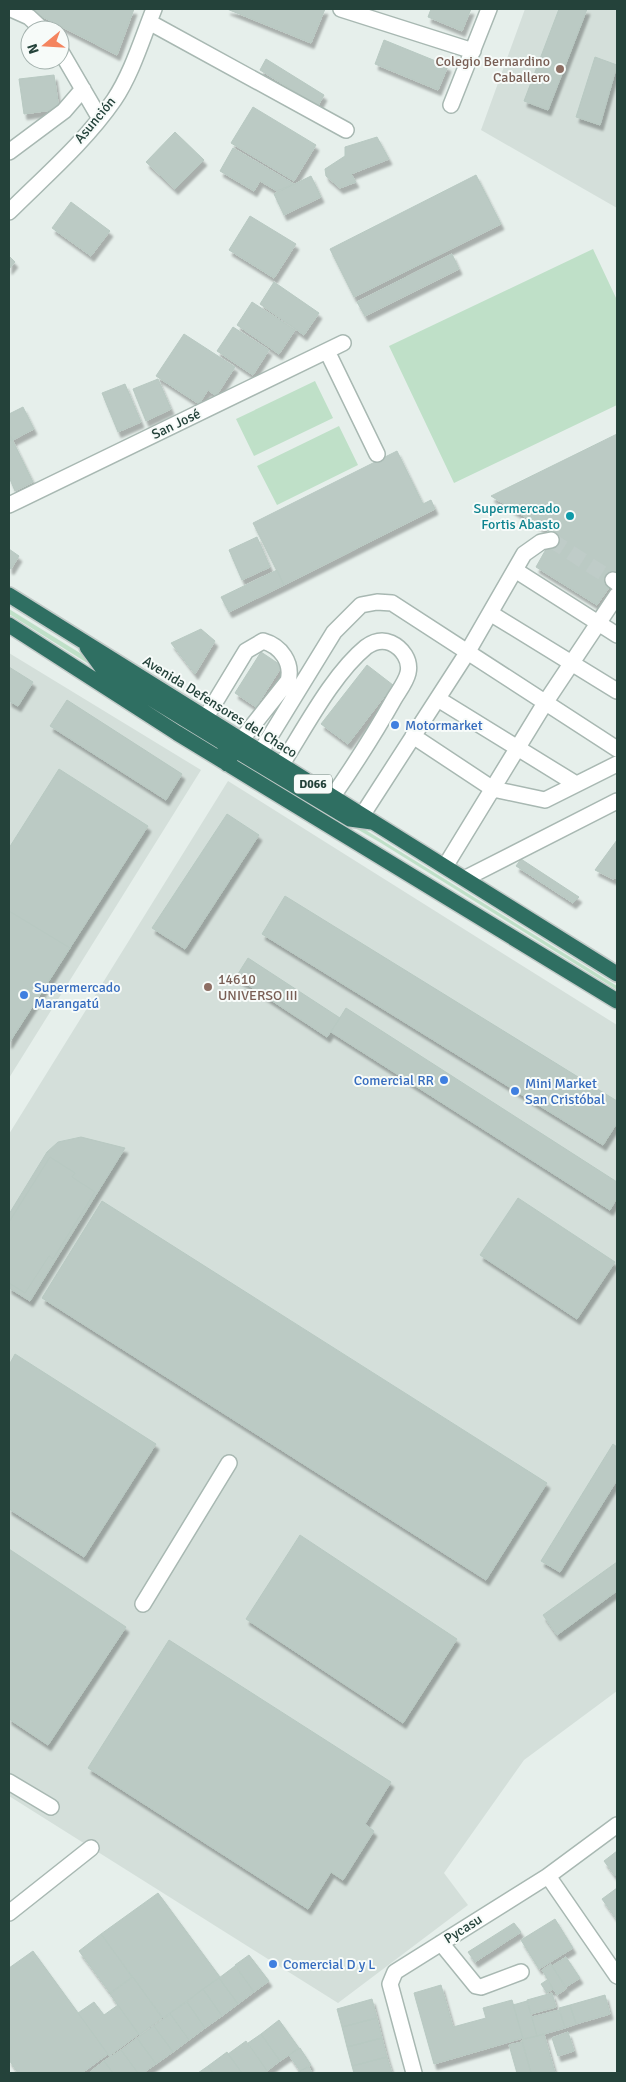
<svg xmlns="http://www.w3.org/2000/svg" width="626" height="2082" font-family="Signika,sans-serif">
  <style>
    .built { fill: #d4dfda }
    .green { fill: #bfe0c8 }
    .building { fill: #bbcac4; stroke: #b8c9c2; filter: url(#shadow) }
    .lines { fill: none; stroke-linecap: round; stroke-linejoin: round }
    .minor-tunnel { stroke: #bfccc8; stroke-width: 15; stroke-dasharray: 15 8; stroke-linecap: butt }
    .minor-casing { stroke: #a8b8b2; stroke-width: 18 }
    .highway-casing { stroke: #c2cac8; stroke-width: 18 }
    .minor { stroke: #fff; stroke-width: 15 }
    .highway { stroke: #2f6f62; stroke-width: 15 }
    .education-dot { fill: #8d6e63; stroke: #f7fbf9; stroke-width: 2 }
    .culture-dot { fill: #0f9aa8; stroke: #f7fbf9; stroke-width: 2 }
    .shop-dot { fill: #3f7fe0; stroke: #f7fbf9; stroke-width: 2 }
    .labels { text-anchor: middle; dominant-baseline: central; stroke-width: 4; stroke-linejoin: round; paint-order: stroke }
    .shield { fill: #f7fbf9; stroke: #637a73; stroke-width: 1 }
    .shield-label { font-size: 12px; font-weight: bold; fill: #24423a }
    .education-label { font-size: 14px; fill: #785e54; stroke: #f7fbf9; text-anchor: end }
    .street-label { font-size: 14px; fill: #24423a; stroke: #f7fbf9 }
    .culture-label { font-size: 14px; fill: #0d838f; stroke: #f7fbf9; text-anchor: end }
    .shop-label { font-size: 14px; fill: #366cbe; stroke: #f7fbf9; text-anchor: start }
  </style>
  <defs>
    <filter id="shadow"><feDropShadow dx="3" dy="5.5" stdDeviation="1" flood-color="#0004"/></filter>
  </defs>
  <rect width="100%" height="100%" fill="#e6efeb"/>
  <path class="built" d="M525,9H617V208L481,130Z
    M9,653L201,770L9,1078Z
    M228,781L617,1025V1691L524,1760L444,1873L468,1905L338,2003L9,1796V1134Z"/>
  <path class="green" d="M593,249L617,300V405L454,483L389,346Z
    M315,381L333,418L254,456L236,419Z
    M339,426L358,465L277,505L257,466Z
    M9,609L191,722L188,726L9,614Z
    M322,803L617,986V990L381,843L319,807Z"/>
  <path class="building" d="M27,9H134L117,55Z
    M227,9H325L311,43Z
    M431,9H471L462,31L428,17Z
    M559,9H587L548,110L524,101Z
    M384,40L448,66L438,90L375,64Z
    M595,57L617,65L600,125L576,117Z
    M266,59L324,95L318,106L260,70Z
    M54,75L59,109L24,114L19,79Z
    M253,107L316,145L294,181L231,143Z
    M175,132L204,160L175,189L146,162Z
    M377,137L389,159L351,174L356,182L340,188L326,176L325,169L345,156V147Z
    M233,148L294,184L277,191L260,181L254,191L220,171Z
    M476,175L501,224L354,297L330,249Z
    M311,176L321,197L284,215L274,194Z
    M71,202L110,231L91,256L52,228Z
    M250,216L296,244L274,278L229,250Z
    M452,254L459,269L365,316L357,302Z
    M9,256L15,262L9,269Z
    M274,282L319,313L304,335L260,304Z
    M252,302L295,330L279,354L237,325Z
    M233,327L269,350L253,375L217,351Z
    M184,334L235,367L216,396L208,390L199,404L156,376Z
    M158,379L171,409L146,421L133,389Z
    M125,384L141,422L118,432L102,393Z
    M23,407L34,429L11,441L9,436V414Z
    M9,433L33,482L15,491L9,477Z
    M617,434V576L597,605L536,567L554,535L491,496Z
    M397,451L423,504L431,500L435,509L284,585L253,523Z
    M257,537L270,567L242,580L229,550Z
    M9,549L19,556L11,569L9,568Z
    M277,570L284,585L229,612L221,597Z
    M201,629L215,641L195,674L171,643Z
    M261,652L282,666L256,707L235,693Z
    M367,665L393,685L348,744L321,724Z
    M9,667L33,682L18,706L9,701Z
    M67,700L182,774L166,800L50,726Z
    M59,769L148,826L9,1043V848Z
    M227,814L259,835L185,949L152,928Z
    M617,840V877L613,879L595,870Z
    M521,859L579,897L573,903L516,866Z
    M285,896L617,1101V1123L603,1145L262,934Z
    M9,911L70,948L9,1043Z
    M248,958L340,1018L327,1037L236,977Z
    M346,1008L617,1182V1198L610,1210L331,1032Z
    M81,1137L125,1148L30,1301L9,1288V1214L47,1152L58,1142Z
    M50,1157L75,1173L72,1177L95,1192L53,1259L49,1256L25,1293L9,1283V1222Z
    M518,1198L615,1262L577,1319L480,1255Z
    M102,1201L547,1483L486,1580L42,1298Z
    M15,1354L156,1444L84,1557L9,1509V1365Z
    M613,1444L617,1447V1480L560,1572L541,1561Z
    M300,1535L457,1639L403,1723L246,1619Z
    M9,1549L126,1627L48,1745L9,1719Z
    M617,1562V1591L557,1635L543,1615Z
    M169,1640L391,1782L365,1824L374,1831L343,1880L331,1872L308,1909L88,1768Z
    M617,1851V1874L615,1876L604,1861Z
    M617,1888V1920L602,1899Z
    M158,1893L220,1977L163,2018L101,1934Z
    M555,1919L573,1948L539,1969L521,1940Z
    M514,1923L521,1932L475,1962L468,1952Z
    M101,1934L132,1977L110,1993L79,1951Z
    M33,1951L108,2054L82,2073H18L9,2060V1968Z
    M249,1955L269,1981L254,1992L235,1965Z
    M566,1957L580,1978L566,1987L552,1966Z
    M551,1964L566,1989L557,1995L542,1970Z
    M235,1966L254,1992L238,2004L219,1978Z
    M133,1977L162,2018L139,2035L110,1994Z
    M219,1978L238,2004L222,2016L203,1989Z
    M547,1980L553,1989L547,1993L541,1984Z
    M441,1985L453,2027L486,2018L483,2008L512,2000L523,2038L434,2064L414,1993Z
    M203,1989L222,2016L205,2028L187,2002Z
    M552,1993L556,2007L531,2014L527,2000Z
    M605,1995L610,2014L576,2024L570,2005Z
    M372,1999L377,2018L342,2027L337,2009Z
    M527,2001L537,2036L523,2039L513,2005Z
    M94,2002L104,2015L118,2005L139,2034L109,2056L78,2013Z
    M187,2002L205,2028L189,2040L170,2013Z
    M570,2005L576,2024L565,2028L559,2008Z
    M559,2010L565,2028L537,2036L532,2017Z
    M170,2014L189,2040L173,2052L154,2026Z
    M377,2018L382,2038L347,2047L342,2027Z
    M279,2020L299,2048L280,2061L261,2034Z
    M154,2026L173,2052L156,2064L137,2038Z
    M568,2032L574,2051L558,2056L552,2038Z
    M261,2034L280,2061L267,2071L248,2043Z
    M544,2034L555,2073H531L522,2040Z
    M137,2038L156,2064L143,2073H138L121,2050Z
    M382,2038L387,2057L352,2066L347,2047Z
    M246,2041L267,2071L263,2073H242L228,2054Z
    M522,2042L531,2073H517L509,2045Z
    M300,2048L311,2065L300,2071L289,2055Z
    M121,2050L138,2073H113L104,2061Z
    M227,2052L242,2073H213L208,2066Z
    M387,2057L392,2073H354L352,2066Z
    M104,2061L113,2073H90V2072Z
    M208,2066L213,2073H198Z
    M309,2067L312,2073H296Z"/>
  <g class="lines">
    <path class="minor-tunnel" d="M551,540L613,580"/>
    <g class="minor-casing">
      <path id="minor" d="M11,9L29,17L43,30
        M341,9L473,51
        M149,22L346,130
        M60,50L99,117
        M451,105L489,9
        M9,152L64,111L83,89
        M9,212C44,177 85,142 114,100C132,73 142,39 154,9
        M327,351L377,454
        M9,505L343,343
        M515,570L617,635
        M613,580L617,583
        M490,613L617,691
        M438,699L576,784
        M206,717L246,651L263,641C281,646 293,663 288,681L242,739
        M413,736L493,789L545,800L617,764
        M261,751L334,632L361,605L377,602L392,603L617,749
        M282,764C305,728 333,674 366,647C373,642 382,639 391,643C402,648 411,660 408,673C406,682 398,692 394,699C375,733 355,764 333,796
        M363,814L467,653L524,554L541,542L551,540
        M446,865L545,703L617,595
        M466,878L617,801
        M143,1604L229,1463
        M9,1782L51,1807
        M548,1876L617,1976
        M9,1913L91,1848
        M441,1943L476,1986L481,1987L521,1972
        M414,2073L390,1984L395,1972L548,1876L617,1825"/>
    </g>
    <g class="highway-casing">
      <path id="highway" d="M9,595L617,974
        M9,625L177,733L617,1001
        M87,647L103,669L227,745L232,754L227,764
        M225,748L237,751L350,819L372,822"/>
    </g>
    <use href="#minor" class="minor"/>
    <use href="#highway" class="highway"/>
  </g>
  <g class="education-dot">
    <circle cx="560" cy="69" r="5"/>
    <circle cx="208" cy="987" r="5"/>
  </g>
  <circle class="culture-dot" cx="570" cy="516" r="5"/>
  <g class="shop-dot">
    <circle cx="395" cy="725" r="5"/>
    <circle cx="24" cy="995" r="5"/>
    <circle cx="444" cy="1080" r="5"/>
    <circle cx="515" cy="1091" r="5"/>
    <circle cx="273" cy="1964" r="5"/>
  </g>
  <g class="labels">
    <rect class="shield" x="294" y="774.5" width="38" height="19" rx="4"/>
    <g class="shield-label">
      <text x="313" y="784">D066</text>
    </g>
    <g class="education-label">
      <text x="550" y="61">Colegio Bernardino<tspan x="550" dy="16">Caballero</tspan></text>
      <text x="218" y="979" text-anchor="start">14610<tspan x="218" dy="16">UNIVERSO III</tspan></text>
    </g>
    <g class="street-label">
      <text transform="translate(95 120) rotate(-50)">Asunción</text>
      <text transform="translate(176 424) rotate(-26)">San José</text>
      <text transform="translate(220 707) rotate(32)">Avenida Defensores del Chaco</text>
      <text transform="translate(463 1929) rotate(-32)">Pycasu</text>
    </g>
    <g class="culture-label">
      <text x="560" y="508">Supermercado<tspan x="560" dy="16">Fortis Abasto</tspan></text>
    </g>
    <g class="shop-label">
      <text x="405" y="725">Motormarket</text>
      <text x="34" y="987">Supermercado<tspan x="34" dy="16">Marangatú</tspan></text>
      <text x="434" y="1080" text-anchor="end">Comercial RR</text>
      <text x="525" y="1083">Mini Market<tspan x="525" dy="16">San Cristóbal</tspan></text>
      <text x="283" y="1964">Comercial D y L</text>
    </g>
  </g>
  <rect width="626" height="2082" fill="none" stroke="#24423a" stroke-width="20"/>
  <g transform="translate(45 45) rotate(252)"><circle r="24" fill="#f7fbf9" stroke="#a3b1ad"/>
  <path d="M0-4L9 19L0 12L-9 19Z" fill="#f4845f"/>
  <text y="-8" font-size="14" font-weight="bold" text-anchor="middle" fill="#24423a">N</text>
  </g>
</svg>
